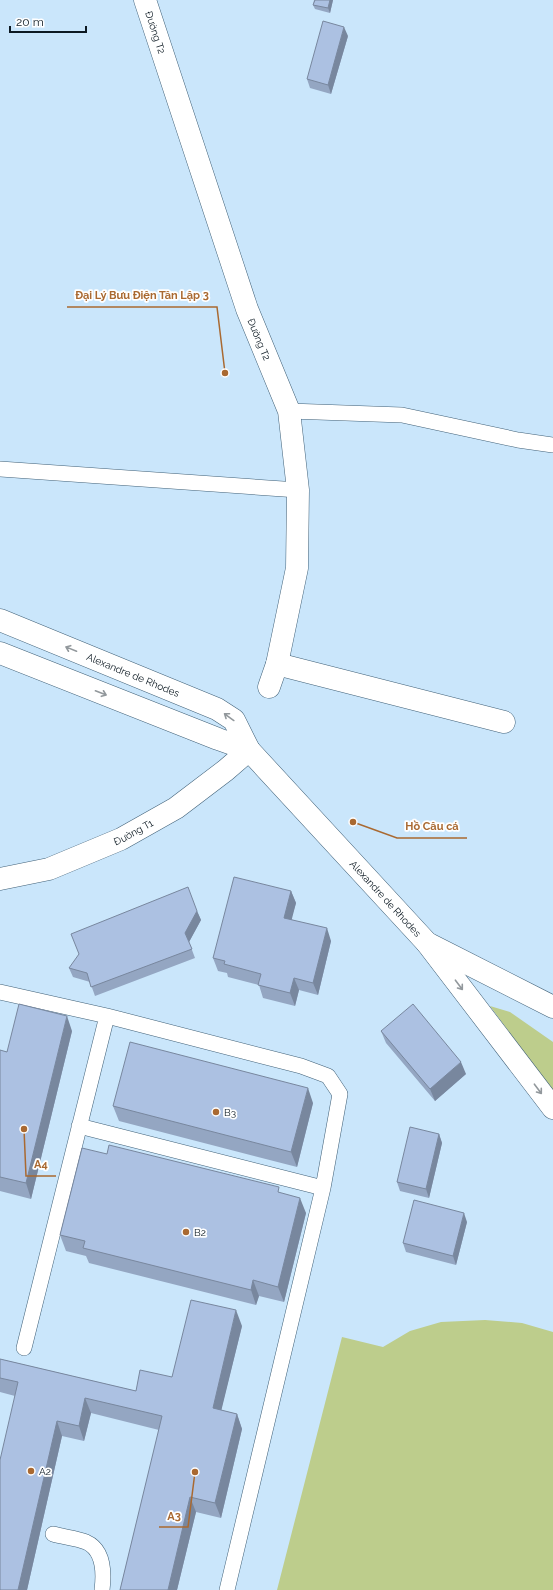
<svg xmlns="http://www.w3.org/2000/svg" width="553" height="1590" font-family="Raleway,sans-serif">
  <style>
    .green { fill: #bdcd8c }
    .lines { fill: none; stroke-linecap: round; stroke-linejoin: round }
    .service-casing { stroke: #416178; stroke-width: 16 }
    .minor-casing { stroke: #416178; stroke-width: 23 }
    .tertiary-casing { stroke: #416178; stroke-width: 23 }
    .service { stroke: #fff; stroke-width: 15 }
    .minor { stroke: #fff; stroke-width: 22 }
    .tertiary { stroke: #fff; stroke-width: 22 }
    .wall { fill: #94a6c2 }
    .shaded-wall { fill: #78879e }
    .building { fill: #acc1e2; stroke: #78879e }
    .oneway { stroke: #92989c }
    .poi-dot { fill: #a96931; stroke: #fff; stroke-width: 1.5 }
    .labels { text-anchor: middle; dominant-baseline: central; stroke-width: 3.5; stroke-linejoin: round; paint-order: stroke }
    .street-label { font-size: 10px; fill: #0c1922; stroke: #fff }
    .poi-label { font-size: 10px; fill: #0c1922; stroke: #fff; text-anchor: start }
    .leader { fill: none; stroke: #a96931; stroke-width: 1.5 }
    .callout-dot { fill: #a96931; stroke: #fff; stroke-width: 1.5 }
    .callout-label { font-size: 11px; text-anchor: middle; font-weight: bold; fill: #a96931; stroke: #fff; stroke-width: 3.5; stroke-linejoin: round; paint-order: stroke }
  </style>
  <rect width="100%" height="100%" fill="#cae6fb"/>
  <path class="green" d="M490,1006L510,1012L553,1042V1092Z
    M485,1320L522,1323L553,1332V1590H277L342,1337L383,1347L410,1331L441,1322Z"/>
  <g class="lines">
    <g class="service-casing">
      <path id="service" d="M289,411L402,415L518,440L553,445
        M0,469L298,490
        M0,992L107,1016L301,1066L328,1076L340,1094L323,1188L227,1590
        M79,1126L323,1188
        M24,1348L107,1016
        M53,1534C63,1537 76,1538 86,1542C104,1550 104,1574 102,1590"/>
    </g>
    <g class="minor-casing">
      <g id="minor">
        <path id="s1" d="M145,0L247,309L289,411L298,490L297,568L277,664L269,687"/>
        <path d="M277,664L504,722"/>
        <path id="s2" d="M0,879L49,869L121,839L176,808L226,770L249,750"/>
        <path d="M427,943L553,1108"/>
      </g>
    </g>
    <g class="tertiary-casing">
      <g id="tertiary">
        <path id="s3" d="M0,620L217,709L234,720L249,750L427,943L553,1007"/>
        <path d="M0,653L218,739L249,750"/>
      </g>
    </g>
    <use href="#service" class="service"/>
    <use href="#minor" class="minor"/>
    <use href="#tertiary" class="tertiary"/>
  </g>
  <path class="wall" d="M313,0H333L330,13L315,9L313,5L314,0Z
    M348,36L331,94L310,88L307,79Z
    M291,891L296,903L291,919L331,941L318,995L299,990L295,1006L263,998L259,985L228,977L227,973L218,971L213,958Z
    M197,911L201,920L189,942L195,958L95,996L90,982L73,977L69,968Z
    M72,1031L31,1199L0,1191V1050L7,1052Z
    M381,1031L466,1074L435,1101L386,1043Z
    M313,1103L297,1167L119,1121L113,1106Z
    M439,1134L442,1143L429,1198L400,1191L397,1182Z
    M107,1154L281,1193L306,1213L284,1302L259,1296L256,1305L89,1263L86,1256L66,1251L60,1235Z
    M467,1222L456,1265L406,1252L403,1243Z
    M242,1326L221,1410L237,1414L242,1429L221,1518L196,1512L177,1590H120L159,1430L91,1413L84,1441L62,1436L27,1590H0L15,1396L0,1392V1359L136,1391L172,1377Z"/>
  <path class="shaded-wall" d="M330,0H333L330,13L328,8Z
    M344,27L348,36L331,94L328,85Z
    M291,891L296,903L289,930L284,918Z
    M197,911L201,920L189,942L185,933Z
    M327,928L331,941L318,995L313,983Z
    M294,978L299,990L295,1006L290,993Z
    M67,1016L72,1031L31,1199L26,1183Z
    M461,1062L466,1074L435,1101L430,1089Z
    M308,1088L313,1103L297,1167L291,1152Z
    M439,1134L442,1143L429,1198L426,1189Z
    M300,1198L306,1213L284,1302L278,1287Z
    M464,1213L467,1222L456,1265L453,1256Z
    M253,1280L259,1296L256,1305L251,1290Z
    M236,1310L242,1326L218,1424L213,1408Z
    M85,1398L91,1413L84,1441L79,1426Z
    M237,1414L242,1429L221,1518L215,1503Z
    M57,1421L62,1436L27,1590H18Z
    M190,1497L196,1512L177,1590H168Z"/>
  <path class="building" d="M315,0H330L328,8L313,5Z
    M323,21L344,27L328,85L307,79Z
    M234,877L291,891L284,918L327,928L313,983L294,978L290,993L258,985L261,974L224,964L225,961L213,958Z
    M188,887L197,911L185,933L192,949L91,987L87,973L69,968L79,954L71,934Z
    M19,1004L67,1016L26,1183L0,1177V1050L7,1052Z
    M413,1004L461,1062L430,1089L381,1031Z
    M130,1042L308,1088L291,1152L113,1106Z
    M410,1127L439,1134L426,1189L397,1182Z
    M109,1145L279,1187L278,1192L300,1198L278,1287L253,1280L251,1290L83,1248L85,1241L60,1235L82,1148L107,1154Z
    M414,1200L464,1213L453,1256L403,1243Z
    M191,1300L236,1310L213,1408L237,1414L215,1503L190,1497L168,1590H120L162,1416L85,1398L79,1426L57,1421L18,1590H0V1460L18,1382L0,1378V1359L136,1391L140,1370L172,1377Z"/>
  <defs><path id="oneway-shaft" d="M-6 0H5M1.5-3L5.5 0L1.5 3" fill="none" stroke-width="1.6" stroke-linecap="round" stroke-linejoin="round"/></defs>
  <g class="oneway">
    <use href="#oneway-shaft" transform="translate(71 649) rotate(-158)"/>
    <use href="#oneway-shaft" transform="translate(101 693) rotate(21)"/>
    <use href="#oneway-shaft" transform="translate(229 717) rotate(-144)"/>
    <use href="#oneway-shaft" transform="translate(459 985) rotate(53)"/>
    <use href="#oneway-shaft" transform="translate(538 1089) rotate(53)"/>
  </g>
  <g class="poi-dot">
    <circle cx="216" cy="1112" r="4"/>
    <circle cx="186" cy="1232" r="4"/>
    <circle cx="31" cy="1471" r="4"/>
  </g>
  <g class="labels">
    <g class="street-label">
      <text stroke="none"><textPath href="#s1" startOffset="34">Đường T2</textPath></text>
      <text stroke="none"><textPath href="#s1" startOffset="358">Đường T2</textPath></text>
      <text stroke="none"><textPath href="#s3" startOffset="144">Alexandre de Rhodes</textPath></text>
      <text stroke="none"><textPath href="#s2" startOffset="142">Đường T1</textPath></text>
      <text stroke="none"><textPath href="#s3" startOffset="490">Alexandre de Rhodes</textPath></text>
    </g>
    <g class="poi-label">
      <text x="224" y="1112">B3</text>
      <text x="194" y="1232">B2</text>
      <text x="39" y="1471">A2</text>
    </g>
  </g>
  <path class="leader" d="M225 373L217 307H67M353 822L397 838H467M24 1129L26 1176H56M195 1472L188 1527H159"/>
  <g class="callout-dot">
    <circle cx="225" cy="373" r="4"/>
    <circle cx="353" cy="822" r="4"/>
    <circle cx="24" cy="1129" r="4"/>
    <circle cx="195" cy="1472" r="4"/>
  </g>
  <g class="callout-label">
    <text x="142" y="299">Đại Lý Bưu Điện Tân Lập 3</text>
    <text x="432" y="830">Hồ Câu cá</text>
    <text x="41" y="1168">A4</text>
    <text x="174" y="1520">A3</text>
  </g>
  <path d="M10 26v6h76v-6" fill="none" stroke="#0c1922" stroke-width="2"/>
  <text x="16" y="26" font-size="12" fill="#0c1922" stroke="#ffffff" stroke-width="3" paint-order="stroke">20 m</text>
</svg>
